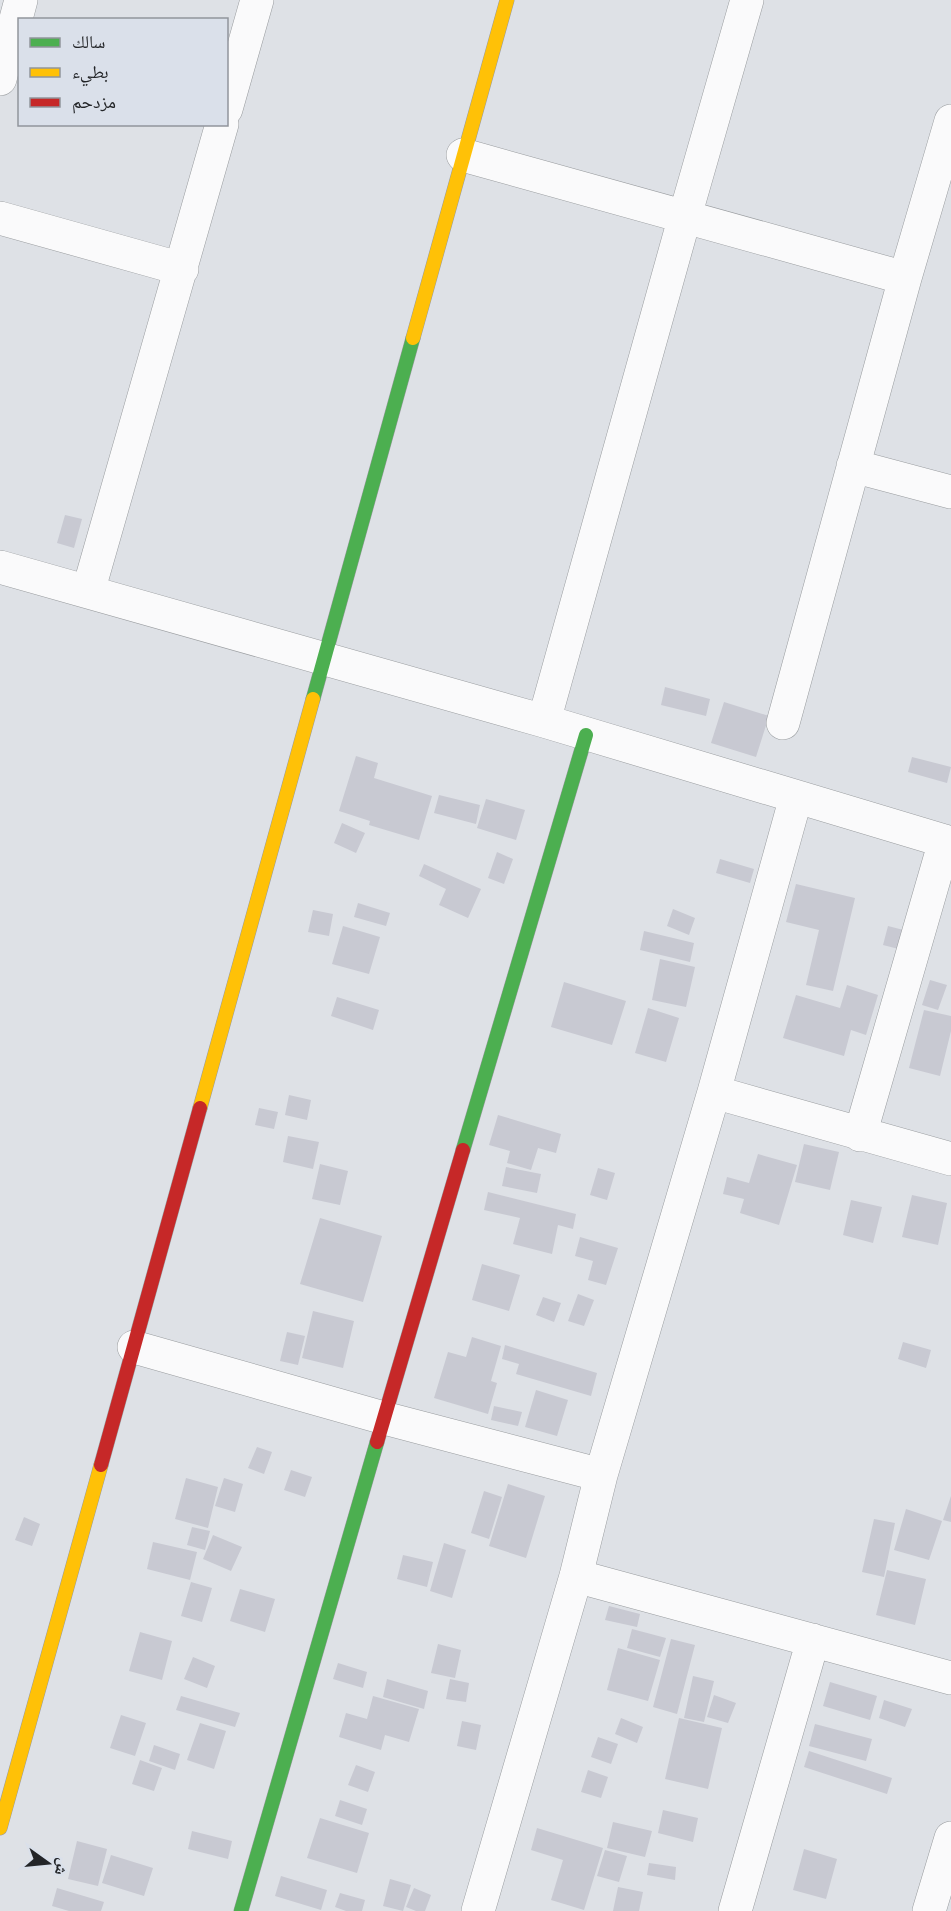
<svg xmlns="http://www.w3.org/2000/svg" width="951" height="1911" font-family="Karla,'Noto Naskh Arabic',sans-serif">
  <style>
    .building { fill: #c8c9d2 }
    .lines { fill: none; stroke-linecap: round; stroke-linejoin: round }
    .street-casing { stroke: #999c9f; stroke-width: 34 }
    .fast-casing { stroke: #999c9f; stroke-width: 15 }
    .slow-casing { stroke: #999c9f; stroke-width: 15 }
    .jam-casing { stroke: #999c9f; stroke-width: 15 }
    .street { stroke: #fafafb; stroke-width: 33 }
    .fast { stroke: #4caf50; stroke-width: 14 }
    .slow { stroke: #ffc107; stroke-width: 14 }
    .jam { stroke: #c62828; stroke-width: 14 }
  </style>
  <rect width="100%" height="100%" fill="#dee1e6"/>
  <path class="building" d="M65,515L82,519L74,548L57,543Z
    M665,687L710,699L706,716L661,705Z
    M724,702L769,716L756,757L711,743Z
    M356,756L378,763L374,778L432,796L419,840L369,825L370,821L339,811Z
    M912,757L951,767L947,783L908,772Z
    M439,795L480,805L476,824L434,813Z
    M486,799L525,810L516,840L477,828Z
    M342,823L365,833L356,853L334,843Z
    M497,852L513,859L504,884L488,878Z
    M720,859L754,869L750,883L716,873Z
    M424,864L481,889L468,918L439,905L446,889L419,876Z
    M796,884L855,898L833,991L806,985L819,930L786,922Z
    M358,903L390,913L386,926L354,917Z
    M673,909L695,918L689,935L667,926Z
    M313,910L333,914L329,936L308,932Z
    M343,926L380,937L369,974L332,964Z
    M888,926L923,935L918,954L883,945Z
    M644,931L694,943L690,962L640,950Z
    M660,959L695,967L686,1007L652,1000Z
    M930,980L947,985L938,1010L922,1005Z
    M564,982L626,1001L612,1045L551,1027Z
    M847,985L878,995L866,1035L851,1030L844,1056L783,1038L796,995L840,1008Z
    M337,997L379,1010L373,1030L331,1016Z
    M648,1008L679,1018L666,1062L635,1053Z
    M924,1010L951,1016V1031L940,1076L909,1068Z
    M289,1095L311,1100L307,1120L285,1115Z
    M259,1108L278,1112L274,1129L255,1125Z
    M498,1115L561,1134L556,1153L538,1148L531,1170L507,1163L510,1151L489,1145Z
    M288,1136L319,1142L313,1169L283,1162Z
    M804,1144L839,1152L830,1190L795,1182Z
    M758,1154L797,1165L779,1225L740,1213L744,1199L723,1194L727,1177L749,1183Z
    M320,1164L348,1171L340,1205L312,1199Z
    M506,1167L541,1174L537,1193L502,1186Z
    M598,1168L615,1173L607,1200L590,1195Z
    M488,1192L576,1214L573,1229L558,1225L552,1254L513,1244L520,1218L484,1210Z
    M912,1195L947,1203L938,1245L902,1237Z
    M851,1200L882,1207L873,1243L843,1235Z
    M320,1218L382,1236L363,1302L300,1284Z
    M580,1237L618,1248L606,1285L588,1280L593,1261L575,1256Z
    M482,1264L520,1275L509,1311L472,1300Z
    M578,1294L594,1300L584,1326L568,1321Z
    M543,1297L561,1303L554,1322L536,1315Z
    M313,1311L354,1321L343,1368L302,1358Z
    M287,1332L305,1336L298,1365L280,1361Z
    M472,1337L501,1346L491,1381L497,1383L488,1414L434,1398L448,1352L466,1357Z
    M903,1342L931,1350L926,1368L898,1359Z
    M505,1345L597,1373L591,1396L516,1374L519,1364L502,1359Z
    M536,1390L568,1400L557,1436L525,1427Z
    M494,1406L522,1412L518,1426L491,1420Z
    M257,1447L272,1452L264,1474L248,1468Z
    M291,1470L312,1477L305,1497L284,1490Z
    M186,1478L218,1487L208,1528L175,1519Z
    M224,1478L243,1484L235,1512L215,1506Z
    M508,1484L545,1496L526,1558L489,1546Z
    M484,1491L502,1497L489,1539L471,1533Z
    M951,1496V1522L943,1520Z
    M906,1509L942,1521L929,1560L894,1550Z
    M24,1517L40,1524L32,1546L15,1540Z
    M874,1519L895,1523L884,1577L862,1572Z
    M192,1527L210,1531L205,1550L187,1545Z
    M213,1535L242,1547L231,1571L203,1559Z
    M153,1542L197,1552L190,1580L147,1569Z
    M444,1543L466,1550L452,1598L430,1591Z
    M403,1555L433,1562L427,1587L397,1579Z
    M887,1570L926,1579L915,1625L876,1615Z
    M191,1582L212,1588L202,1622L181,1616Z
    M240,1589L275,1599L265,1632L230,1621Z
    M609,1606L640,1614L637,1627L605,1620Z
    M632,1629L666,1638L660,1657L627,1648Z
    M140,1632L172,1641L162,1680L129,1671Z
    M671,1639L695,1645L677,1714L653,1707Z
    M438,1644L461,1650L455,1678L431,1673Z
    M618,1648L660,1660L648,1701L607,1690Z
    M193,1657L215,1666L207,1688L184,1679Z
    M338,1663L367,1672L363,1688L333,1679Z
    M693,1676L714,1681L704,1722L684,1718Z
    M387,1679L428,1691L424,1709L383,1697Z
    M450,1679L469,1683L466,1702L446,1699Z
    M830,1682L877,1696L870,1720L823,1706Z
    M714,1695L736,1703L728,1723L707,1717Z
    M181,1696L240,1713L235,1727L176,1710Z
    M373,1696L419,1709L409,1742L385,1735L381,1750L339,1737L346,1713L367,1719Z
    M884,1700L912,1709L905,1727L879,1718Z
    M121,1715L146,1723L135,1756L110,1748Z
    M621,1718L643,1727L637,1743L615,1734Z
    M679,1718L722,1728L708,1789L665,1779Z
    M462,1721L481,1725L476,1750L457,1746Z
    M200,1723L226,1731L214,1769L187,1760Z
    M815,1724L872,1739L866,1761L809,1746Z
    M598,1737L618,1744L611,1764L591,1757Z
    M154,1745L180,1754L175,1770L149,1761Z
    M809,1751L892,1778L887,1794L804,1767Z
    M140,1760L162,1768L154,1791L132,1784Z
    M356,1765L375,1772L368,1792L348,1785Z
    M588,1770L608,1777L601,1798L581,1792Z
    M340,1800L367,1809L362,1825L335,1816Z
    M663,1810L698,1818L693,1842L658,1833Z
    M320,1818L369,1833L357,1873L307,1858Z
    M613,1822L652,1831L645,1857L607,1848Z
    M537,1828L603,1848L584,1910L551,1900L563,1860L531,1850Z
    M192,1831L232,1841L228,1859L188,1849Z
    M77,1841L107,1849L98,1886L68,1879Z
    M804,1849L837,1859L826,1899L793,1890Z
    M605,1850L627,1856L619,1882L597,1876Z
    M111,1855L153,1868L144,1896L102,1883Z
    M649,1863L676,1867L675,1880L647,1875Z
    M281,1876L327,1890L321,1910L275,1896Z
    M390,1879L411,1885L403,1911L383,1906Z
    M618,1887L643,1892L639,1911H613Z
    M57,1888L104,1902L101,1911H69L52,1906Z
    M414,1888L431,1895L425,1911H416L406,1907Z
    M340,1893L365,1900L362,1911H346L335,1907Z"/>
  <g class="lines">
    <g class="street-casing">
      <path id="street" d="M0,79L21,0
        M226,109L257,0
        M463,155L905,278
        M0,218L182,269
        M853,466L951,492
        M0,567L544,721L951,843
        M88,592L222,124
        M544,721L685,216L747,0
        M783,723L905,278L951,121
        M714,1092L951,1159
        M860,1135L945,841
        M134,1347L384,1418L601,1475
        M576,1576L951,1678
        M478,1911L576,1576L601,1475L714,1092L796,797
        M735,1911L813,1640
        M929,1911L951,1838"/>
    </g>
    <g class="fast-casing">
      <path id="fast" d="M313,699L413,338
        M463,1150L586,735
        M241,1911L377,1442"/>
    </g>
    <g class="slow-casing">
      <path id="slow" d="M413,338L507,0
        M200,1108L313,699
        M0,1828L101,1465"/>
    </g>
    <g class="jam-casing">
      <path id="jam" d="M377,1442L463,1150
        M101,1465L200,1108"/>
    </g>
    <use href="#street" class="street"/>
    <use href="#fast" class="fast"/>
    <use href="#slow" class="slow"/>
    <use href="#jam" class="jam"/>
  </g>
  <rect x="18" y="18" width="210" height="108" fill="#dae0ea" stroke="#91959c" stroke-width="1.5"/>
  <rect x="30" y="38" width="30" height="9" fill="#4caf50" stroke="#91959c" stroke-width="1.5"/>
  <text x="72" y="48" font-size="18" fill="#232528">سالك</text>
  <rect x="30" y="68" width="30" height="9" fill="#ffc107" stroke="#91959c" stroke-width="1.5"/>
  <text x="72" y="78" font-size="18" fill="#232528">بطيء</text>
  <rect x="30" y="98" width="30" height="9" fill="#c62828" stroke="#91959c" stroke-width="1.5"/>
  <text x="72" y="108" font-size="18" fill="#232528">مزدحم</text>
  <g transform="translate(48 1863) rotate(105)" stroke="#dae0ea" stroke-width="4.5" paint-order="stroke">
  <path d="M0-4.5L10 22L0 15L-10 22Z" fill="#232528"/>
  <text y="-9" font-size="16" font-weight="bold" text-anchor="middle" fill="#232528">ش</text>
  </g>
</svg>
